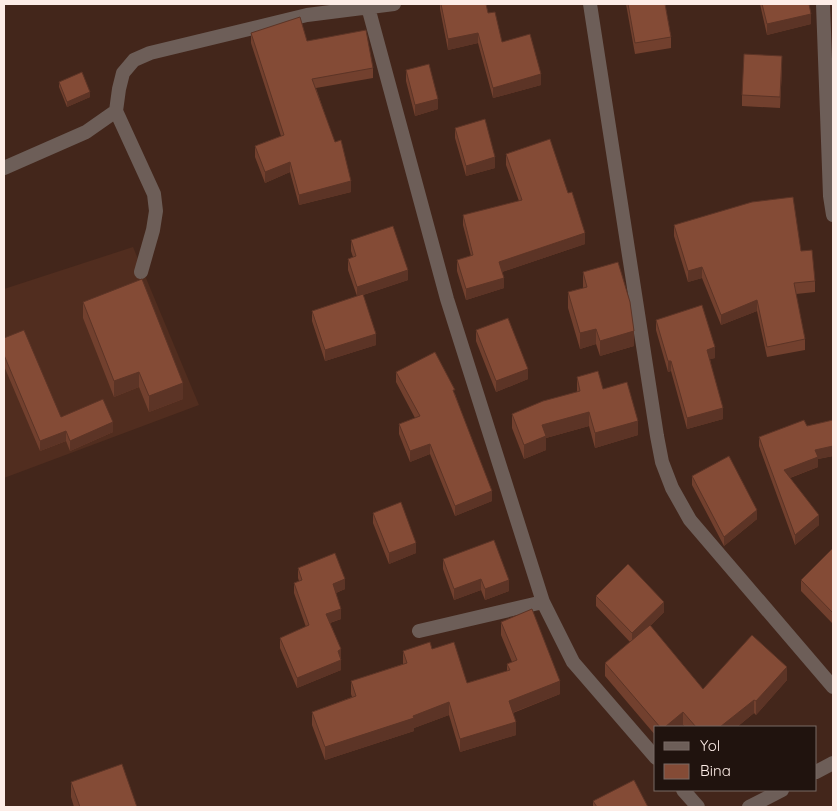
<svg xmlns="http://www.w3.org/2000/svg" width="837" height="811" font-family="Quicksand,sans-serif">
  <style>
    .built { fill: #512d1f }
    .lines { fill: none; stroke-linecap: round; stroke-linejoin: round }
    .minor { stroke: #6d5e58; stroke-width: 14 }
    .tertiary { stroke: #6d5e58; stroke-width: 14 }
    .wall { fill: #72402e }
    .shaded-wall { fill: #5c3426 }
    .building { fill: #844b36; stroke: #5c3426 }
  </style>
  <rect width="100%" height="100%" fill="#43261b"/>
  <path class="built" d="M133,247L199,405L4,478V289Z"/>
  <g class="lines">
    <path class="minor" d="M590,4L657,436L662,462L672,488L690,520L833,687
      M823,4L830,196L833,215
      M368,7L447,299L543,602L573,662L656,758
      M4,168L86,132L116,111
      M141,272L153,230L156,211L154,194L116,111L119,89L123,73L134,60L150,53L307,15L394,4
      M419,631L543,602
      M683,790L698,807"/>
    <path class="tertiary" d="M816,772L833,763
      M749,807L782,790"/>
  </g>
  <path class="wall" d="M440,4H486L488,13L502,42L541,85L493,98L478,43L448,50L440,9Z
    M626,4H665L671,37V48L635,54Z
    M760,4H809L811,24L767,35Z
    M251,33L307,41L373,68V78L316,88L351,192L299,205L290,172L265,183L255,157V146L281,136L251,43Z
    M782,67L780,108L742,106V95Z
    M406,70L438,109L415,116L406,81Z
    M59,82L90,97L67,107L59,87Z
    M455,128L495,168L466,176L455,138Z
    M506,154L585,244L502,272L504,288L466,300L457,271V260L471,256L463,225V215L519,201L506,165Z
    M674,225L801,251L815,281V292L796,294L805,339V350L767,357L757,311L721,325L702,278L688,282L674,236Z
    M351,240L408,280L363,295L376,345L325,361L312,321V311L357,296L348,270V259L353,257L351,251Z
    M583,272L634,346L600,356L596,344L580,349L568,308V292L583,288Z
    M83,302L183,399L149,412L139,387L114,397L83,318Z
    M656,320L715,358L710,359L723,419L687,429L671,371L668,372L656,330Z
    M476,330L528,379L496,392L476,341Z
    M4,338L61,417L113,432L70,451L66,441L40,451L4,366Z
    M396,372L455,394L492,501L455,516L430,454L410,462L399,434V424L415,418L396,382Z
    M577,377L603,389L638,435L595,448L589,426L546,438V450L524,459L512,428V414L577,392Z
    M833,420V456L818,459V467L790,478L819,525L795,545L759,446V437Z
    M692,476L757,519L724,546L692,485Z
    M373,513L416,553L389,564L373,523Z
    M833,548V624L801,591V580Z
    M443,559L509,591L485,600L481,590L454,600L443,569Z
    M298,568L345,589L336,593L341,619L330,623L341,649V670L297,688L280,648V638L306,627L294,593V583L299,581L298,578Z
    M596,596L664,612L650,626L703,689L787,680L756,715L754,713L737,727H685L683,725L681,727H656V736L605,676V663L630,642L596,606Z
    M501,622L560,694L513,713L516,735L460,752L449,715L414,728V731L325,760L312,725V712L352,697L351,694V681L403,664V651L432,649L467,683L507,671V664L512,662L501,635Z
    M71,782L137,807H74L71,797Z
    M593,801L648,807H593Z"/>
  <path class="shaded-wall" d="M811,14V24L767,35V24Z
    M478,33V43L448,50V39Z
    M782,56V67L780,108V97Z
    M541,74V85L493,98V88Z
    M90,92V97L67,107V102Z
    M438,99V109L415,116V105Z
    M495,157V168L466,176V166Z
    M290,162V172L265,183V172Z
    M351,181V192L299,205V195Z
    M585,233V244L499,273V262Z
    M702,267V278L688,282V271Z
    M408,270V280L357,297V287Z
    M504,278V288L466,300V289Z
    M757,300V311L721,325V315Z
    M596,329V344L580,349V333Z
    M634,331V346L600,356V341Z
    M376,334V345L325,361V350Z
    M715,347V358L707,360V350Z
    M668,361H671V371L668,372Z
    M528,369V379L496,392V381Z
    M139,372V387L114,397V381Z
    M183,383V399L149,412V396Z
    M723,408V419L687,429V418Z
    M589,412V426L546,438V450L524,459V445L542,425Z
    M638,421V435L595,448V433Z
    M113,422V432L70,451V441Z
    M66,431V441L40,451V441Z
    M430,444V454L410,462V451Z
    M833,446V456L818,459V467L784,480V470L815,450Z
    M492,491V501L455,516V506Z
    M757,510V519L724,546V537Z
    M819,515V525L795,545V535Z
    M416,543V553L389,564V553Z
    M345,579V589L333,594V584Z
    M481,579V590L454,600V589Z
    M509,580V591L485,600V589Z
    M664,602V612L632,644V633Z
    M341,609V619L326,624V614Z
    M341,649V659L338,651Z
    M341,660V670L297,688V678Z
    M787,667V680L756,715V701Z
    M560,681V694L509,714V701Z
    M754,700V713L737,727H720Z
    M449,702V715L414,728V731L325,760V747L413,716Z
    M683,712V725L681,727H665Z
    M516,722V735L460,752V739Z"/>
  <path class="building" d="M441,4H486L488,13L495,12L502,42L530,34L541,74L493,88L478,33L448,39Z
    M628,4H665L671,37L635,43Z
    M762,4H809L811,14L767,24Z
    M300,17L307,41L366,30L373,68L312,79L335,142L341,140L351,181L299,195L290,162L265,172L255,146L284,135L251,33Z
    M744,54L782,56L780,97L742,95Z
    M429,64L438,99L415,105L406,70Z
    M82,72L90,92L67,102L59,82Z
    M485,119L495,157L466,166L455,128Z
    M550,139L568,193L572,192L585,233L499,262L504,278L466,289L457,260L473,255L463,215L522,200L506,154Z
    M793,197L801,251L812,250L815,281L794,283L805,339L767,347L757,300L721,315L702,267L688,271L674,225L752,202Z
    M393,226L408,270L357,287L348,259L356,256L351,240Z
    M618,262L630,302L634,331L600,341L596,329L580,333L568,292L587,287L583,272Z
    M142,279L183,383L149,396L139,372L114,381L83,302Z
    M363,294L376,334L325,350L312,311Z
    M702,305L715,347L707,350L723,408L687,418L671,361H668L656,320Z
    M508,318L528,369L496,381L476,330Z
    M24,330L61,417L103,399L113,422L70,441L66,431L40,441L4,355V338Z
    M435,352L455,390H453L492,491L455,506L430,444L410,451L399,424L420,416L396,372Z
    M598,371L603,389L627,382L638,421L595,433L589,412L542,425L546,436L524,445L512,414L543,401L580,391L577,377Z
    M804,420L807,426L833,420V446L815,450L818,457L784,470L819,515L795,535L759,437Z
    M729,456L757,510L724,537L692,476Z
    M401,502L416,543L389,553L373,513Z
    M494,540L509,580L485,589L481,579L454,589L443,559Z
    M833,548V613L801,580Z
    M335,553L345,579L333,584L341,609L326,614L341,649L338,651L341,660L297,678L280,638L309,625L294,583L302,580L298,568Z
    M628,564L664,602L632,633L596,596Z
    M532,609L560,681L509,701L516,722L460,739L449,702L413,716L414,718L325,747L312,712L356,696L351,681L407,663L403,651L430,642L432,649L454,642L467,683L510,670L507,664L517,660L501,622Z
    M650,625L703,689L752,635L787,667L756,701L754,700L720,727H696L683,712L665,727H660L605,663Z
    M122,764L137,807H80L71,782Z
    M634,780L648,807H597L593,801Z"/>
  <rect width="837" height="811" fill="none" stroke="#fdede7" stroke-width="10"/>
  <rect x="654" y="726" width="162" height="65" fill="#20130e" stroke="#786a65"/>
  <rect x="664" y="742" width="25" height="8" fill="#6d5e58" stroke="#786a65"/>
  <text x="700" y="751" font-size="15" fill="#fdede7">Yol</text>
  <rect x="664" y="764" width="25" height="15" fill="#844b36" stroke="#786a65"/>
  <text x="700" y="776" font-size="15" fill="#fdede7">Bina</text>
</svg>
